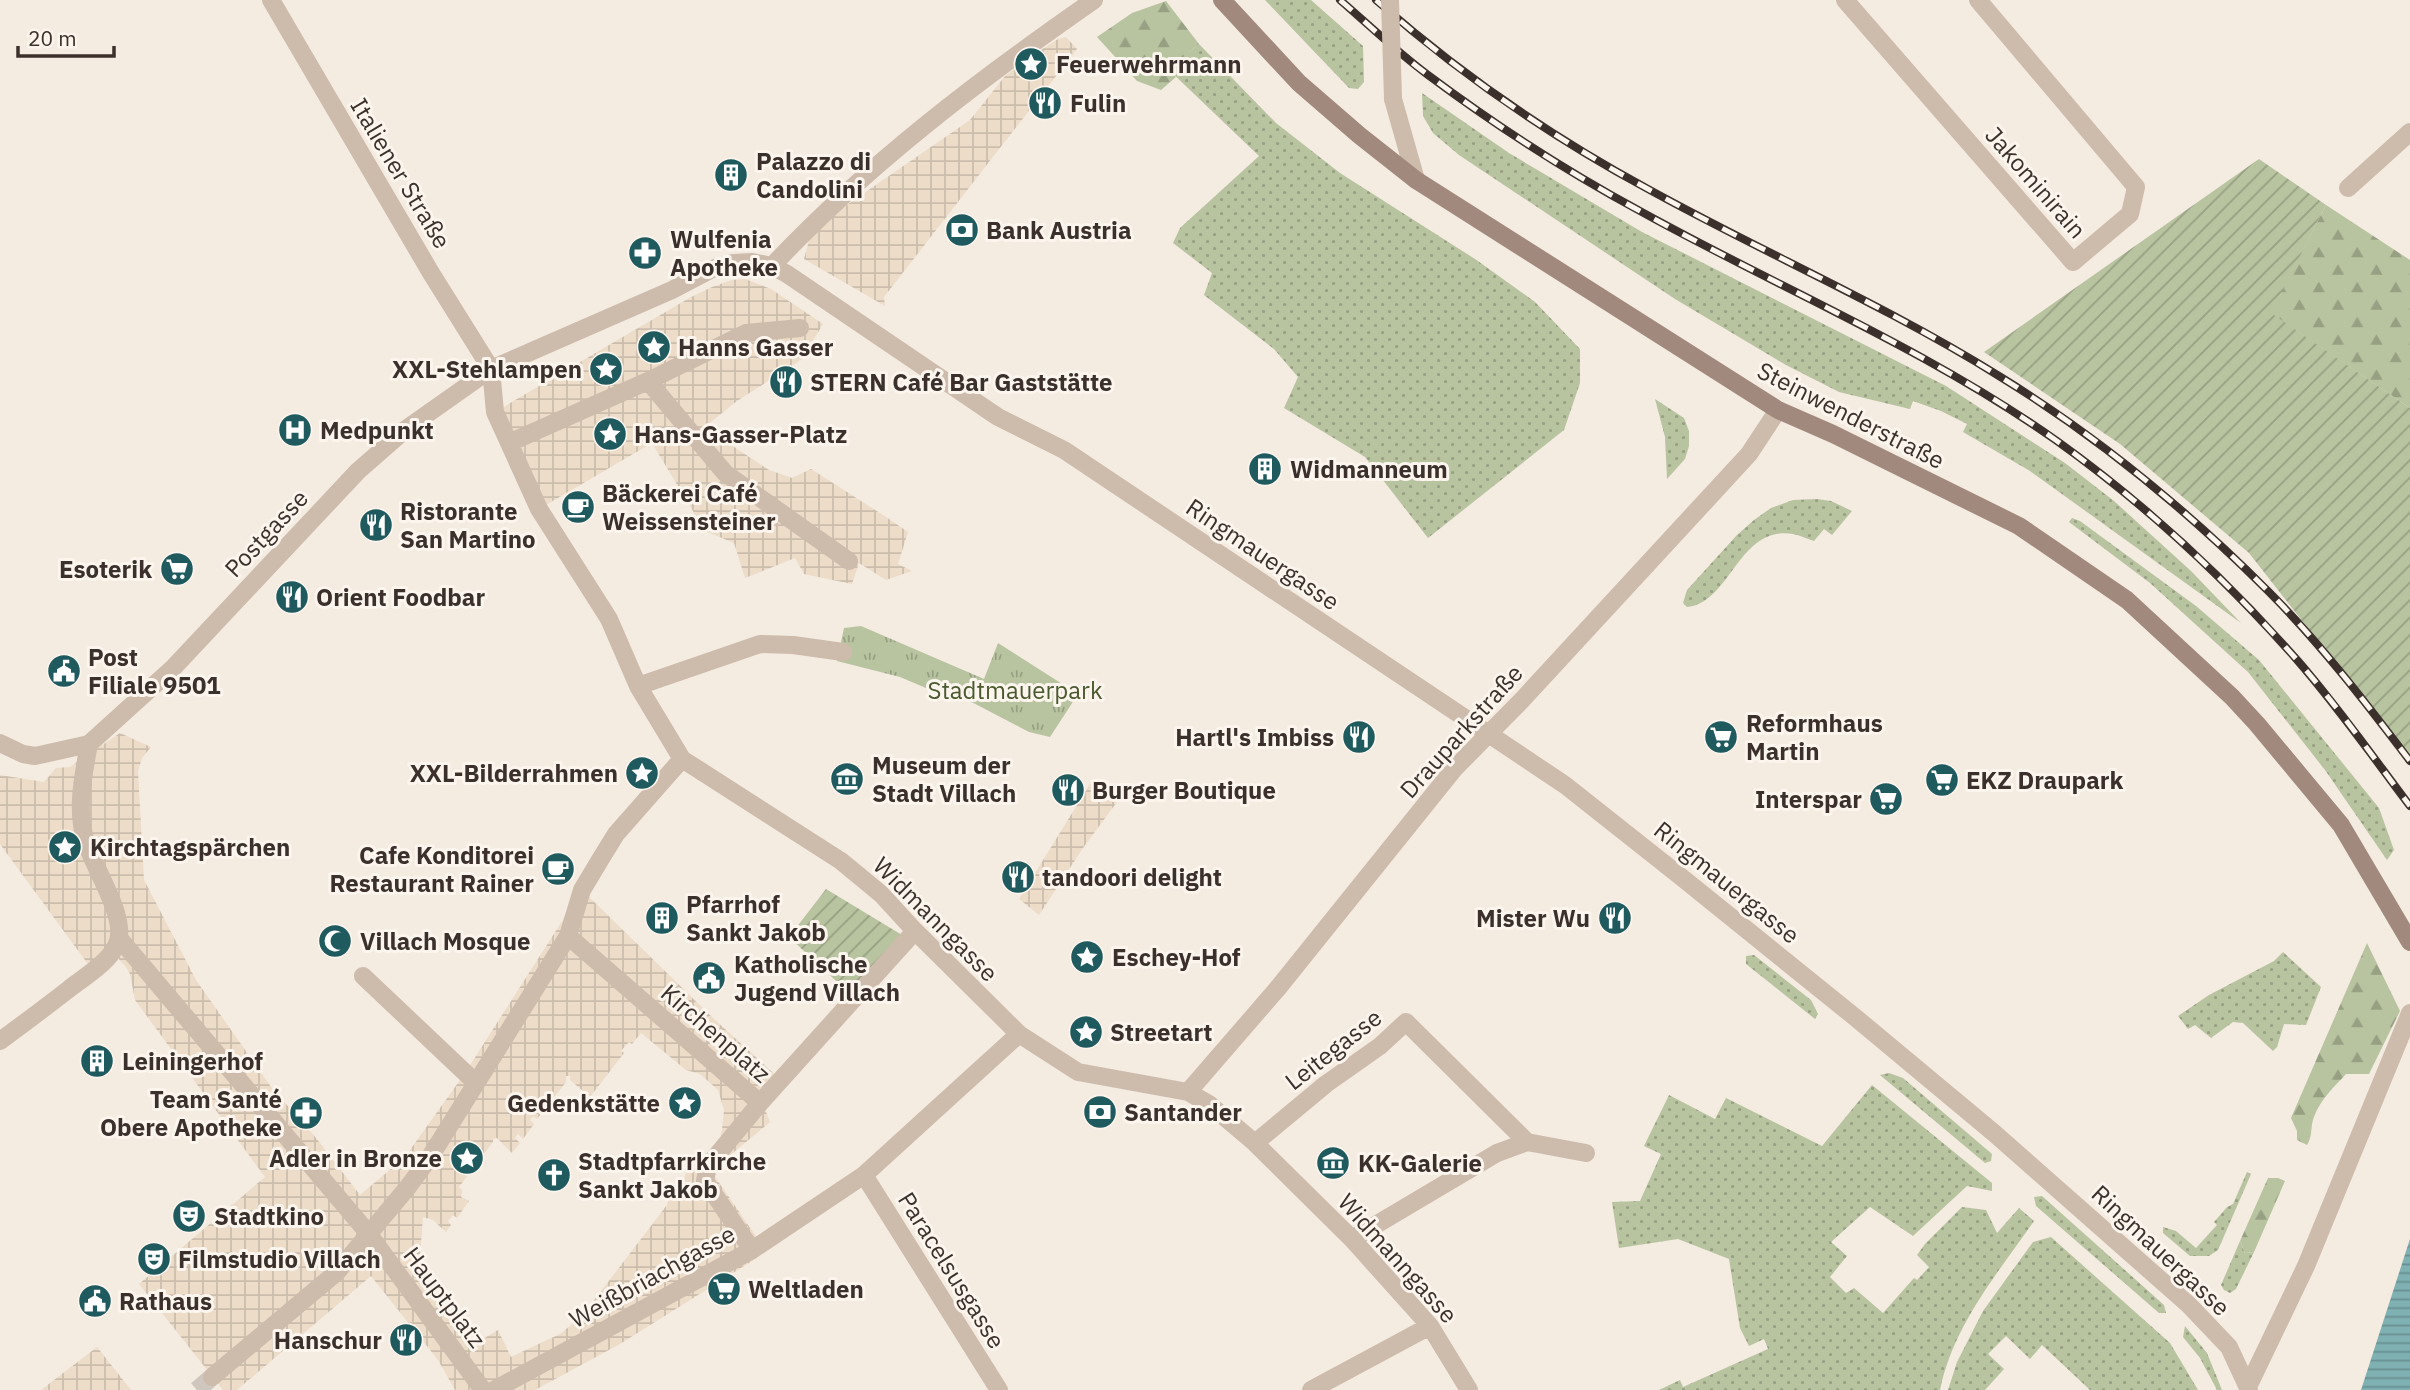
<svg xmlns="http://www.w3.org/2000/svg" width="2410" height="1390" font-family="'IBM Plex Sans',sans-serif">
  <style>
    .grass { fill: url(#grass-dots) }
    .forest { fill: url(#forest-firs) }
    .park { fill: url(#park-tufts) }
    .garden { fill: url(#garden-furrows) }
    .plaza { fill: url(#plaza-grid); fill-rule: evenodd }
    .water { fill: url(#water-rules) }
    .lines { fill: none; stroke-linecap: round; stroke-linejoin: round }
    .pedestrian-tunnel { stroke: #cfc6bd; stroke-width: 18; stroke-dasharray: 18 9; stroke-linecap: butt }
    .pedestrian { stroke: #cdbbac; stroke-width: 18 }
    .minor { stroke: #cdbbac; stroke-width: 18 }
    .secondary { stroke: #a18a7d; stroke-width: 18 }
    .rail-casing { stroke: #3b302b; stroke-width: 8 }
    .rail { stroke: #fbf5ee; stroke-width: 5; stroke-dasharray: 16; stroke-linecap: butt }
    .minor-bridge { stroke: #cdbbac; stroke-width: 18 }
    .labels { text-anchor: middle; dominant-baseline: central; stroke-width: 6; stroke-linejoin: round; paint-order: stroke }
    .poi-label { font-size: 24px; font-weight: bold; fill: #3b302b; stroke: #fbf5ee; text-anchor: start }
    .street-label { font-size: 24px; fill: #3b302b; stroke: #fbf5ee }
    .park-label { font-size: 24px; fill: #4a5a2e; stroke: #fbf5ee }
  </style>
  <defs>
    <pattern id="grass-dots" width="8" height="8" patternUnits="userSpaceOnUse" patternTransform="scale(1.75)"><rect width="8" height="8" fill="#b8c4a0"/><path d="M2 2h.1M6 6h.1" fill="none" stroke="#97a083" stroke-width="1.8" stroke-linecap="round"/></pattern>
    <pattern id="forest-firs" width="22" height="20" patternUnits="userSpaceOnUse" patternTransform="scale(1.75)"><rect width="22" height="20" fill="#b8c4a0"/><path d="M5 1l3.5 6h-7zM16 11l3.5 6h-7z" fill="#97a083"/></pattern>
    <pattern id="park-tufts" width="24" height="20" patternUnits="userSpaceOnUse" patternTransform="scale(1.75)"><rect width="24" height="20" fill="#b8c4a0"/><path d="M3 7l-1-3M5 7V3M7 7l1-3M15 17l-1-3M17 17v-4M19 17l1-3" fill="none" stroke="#97a083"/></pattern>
    <pattern id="garden-furrows" width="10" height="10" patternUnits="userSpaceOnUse" patternTransform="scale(1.75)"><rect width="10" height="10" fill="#b8c4a0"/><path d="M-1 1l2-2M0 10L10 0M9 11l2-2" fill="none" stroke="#97a083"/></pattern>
    <pattern id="plaza-grid" width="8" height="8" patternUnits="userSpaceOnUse" patternTransform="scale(1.75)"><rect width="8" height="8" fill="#ecdcc8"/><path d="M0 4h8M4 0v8" fill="none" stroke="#cbbdac"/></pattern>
    <pattern id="water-rules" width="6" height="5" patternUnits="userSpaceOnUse" patternTransform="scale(1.75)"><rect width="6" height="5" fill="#7fb0b2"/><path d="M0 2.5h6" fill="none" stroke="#699091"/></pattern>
  </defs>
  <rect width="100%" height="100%" fill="#f4ebe1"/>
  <path class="grass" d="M1265,0H1311L1363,46L1364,82L1358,89L1349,88Z
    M1199,44L1276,123L1340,173L1475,259L1535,302L1580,349V383L1564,430L1428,538L1365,457L1284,408L1298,377L1274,349L1204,295L1212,273L1173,243L1180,228L1259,156L1168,69Z
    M1422,93L1509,153L1642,232L1946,386L2065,463L2114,501L2191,571L2241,623L2030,471L1963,432L1967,424L1941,411L1913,401L1910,409L1839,392L1786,365L1675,299L1459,155L1433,133L1423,116Z
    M1655,399L1684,418L1689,431V446L1685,459L1667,479L1665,437Z
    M1817,499L1831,501L1852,511L1832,535L1824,529L1814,541C1807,539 1800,535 1793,534C1738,525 1731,603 1687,607L1683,603L1687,590L1737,535L1754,520L1771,508L1793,500Z
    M2072,518L2080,521L2196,606L2259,660L2379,808L2394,850L2387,860L2325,770L2248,672L2150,583L2069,522Z
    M2283,952L2321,987L2306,1025L2284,1024L2277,1047L2273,1051L2243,1023L2233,1022L2211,1038L2195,1025L2188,1029L2178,1016L2209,995L2274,961Z
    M1754,955L1811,1000L1818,1014L1815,1019L1746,964V956Z
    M1889,1073L1903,1078L1992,1154L1991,1161L1985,1163L1880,1075Z
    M1872,1085L1992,1183V1191L1967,1186L1913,1236L1870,1207L1831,1242L1847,1256L1830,1277L1846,1293L1854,1288L1883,1313L1914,1278L1917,1280L1929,1267L1917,1255L1925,1244L1962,1207L1986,1210L1997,1233L2019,1208L2034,1221C1997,1274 1953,1326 1940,1390H1659L1680,1380L1683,1387L1768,1349L1764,1339L1749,1346L1740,1328L1729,1259L1678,1239L1619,1248L1612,1202L1640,1201L1661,1154L1644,1146L1669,1095L1715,1119L1726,1098L1822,1146Z
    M2247,1172L2251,1174L2218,1250L2209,1256H2190L2163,1233V1227L2176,1231L2196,1248L2217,1225L2214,1222L2227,1207L2233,1204Z
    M2042,1196L2164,1305L2166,1313H2159L2036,1206L2034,1197Z
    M2051,1237L2170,1343L2198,1390H2090L2042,1345L2030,1359L2006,1336L1988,1354L2004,1369L1985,1390H1948L1957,1362L1983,1311L2033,1242Z
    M2240,1241L2245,1253L2254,1252L2236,1289L2230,1293L2224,1290L2221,1285Z
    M2185,1326L2207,1353L2222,1390H2217L2200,1358L2183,1337Z"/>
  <path class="forest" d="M1166,1L1199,44L1169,69L1176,77L1161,90L1137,81L1097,37L1132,13Z
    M2326,205L2410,260V408L2270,313Z
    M2367,943L2400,1011L2369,1074H2346C2334,1087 2320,1100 2314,1117C2310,1126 2313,1136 2307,1145L2297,1140V1131L2291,1118Z
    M2268,1178H2278L2285,1181L2254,1252L2245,1253L2240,1241Z"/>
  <path class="park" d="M861,626L984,679L998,643L1078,694L1050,737L1029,732L962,697L959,702L900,677L837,661L844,628Z"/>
  <path class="garden" d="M2259,159L2326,205L2271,313L2410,408V761L2336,664L2249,553L2120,444L1984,352Z
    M826,889L902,935L850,994L789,937Z"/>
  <path class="plaza" d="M1066,37L1077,49L884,297L885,306L804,259L812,229L970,120L1005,76L1027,59L1058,39Z
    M745,279L771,289L823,324L801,360L737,401L706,426L719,437L769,470L792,478L811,469L886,517L908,532L898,564L912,571L886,580L859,563L852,584L804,574L795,558L745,578L734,543L705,531L652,443L539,509L495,412L691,297L712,287L732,280Z
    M120,733L151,747L142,758L138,771L144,880L196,980L271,1087L317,1139L360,1195L405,1157L465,1073L582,890L714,1019L781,1080L764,1107L770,1122L711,1171L757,1238L752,1250L757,1258L620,1344L535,1390H455L438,1360L371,1276L237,1390H223L139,1284L265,1177L135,1000L130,974L126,967L116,956L93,971L0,844V775L44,782L56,768L70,767ZM641,1033L686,1070L700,1074L718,1090L724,1110L721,1141L702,1165L697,1160L687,1170L684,1179L669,1197L667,1205L582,1316L560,1334L511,1357L498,1330L471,1346L424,1274L420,1256L423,1217L433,1220L446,1232L451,1225L448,1221L453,1215L457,1218L469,1201L461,1197L462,1190L459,1187L493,1142V1139L497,1138L512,1153L520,1143L515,1138L518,1134L523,1139L534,1124L530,1120L533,1116L537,1119L549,1104L544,1100L547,1096L552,1100L566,1082V1076H570V1080L590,1097L624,1053L621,1051L629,1042L632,1044Z
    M1090,784L1117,802L1083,848L1039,915L1019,899Z
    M97,1347L131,1390H41Z"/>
  <path class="water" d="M2410,1239V1390H2361Z"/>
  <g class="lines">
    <path class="pedestrian-tunnel" d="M197,1390L212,1377"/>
    <path class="pedestrian" d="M491,369L495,412L539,509L609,619L638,686L682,759L841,861L881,894L915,931L1019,1034L1078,1072L1188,1092L1209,1104L1255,1143L1352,1239L1430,1326L1469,1390
      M648,381L746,333L800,328
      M509,443L648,381L725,473L849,561
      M638,686L760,644L793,645L843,652
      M568,936L760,1103L708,1166L705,1181L752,1250
      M119,938L368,1233L483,1390
      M363,976L475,1082
      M1188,1092L1278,988
      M760,1103L915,931
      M1255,1143L1326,1084L1380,1046L1406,1022L1527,1142
      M864,1175L999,1390
      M1352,1239L1497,1153L1527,1142L1586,1153
      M212,1377L337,1272L408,1187L430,1157L568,936L582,890L600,860L616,834L682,759
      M494,1390L752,1250L864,1175L1019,1034
      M1311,1390L1430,1326"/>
    <path class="minor" d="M271,0L431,273L491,369
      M1845,0L2073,262L2130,214L2136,187L1978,0
      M1393,99L1416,180
      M2348,188L2410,132
      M772,266C868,164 979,80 1094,0
      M0,743L23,754L35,756L89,744L173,668L358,471L406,429L491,369L672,290L712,269L733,263L752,262L772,266L787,274L998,417L1064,450L1565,785L1680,876L1856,1018L1994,1133L2189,1305L2229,1347L2249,1390
      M1278,988L1454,769L1522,700L1749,454L1778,410
      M0,1041C23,1024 46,1007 69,989C84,977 107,964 116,946C130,922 95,870 87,845C75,813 83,776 89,744
      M2248,1387L2306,1266L2410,1013"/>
    <path class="secondary" d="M1222,0L1299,83L1359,135L1416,180L1778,410L1833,434L2019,526L2127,600L2232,697L2257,724L2341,825L2410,942"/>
    <g class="rail-casing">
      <path id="rail" d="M1340,0C1369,25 1397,52 1428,75C1495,125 1566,171 1640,211C1779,288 1927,349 2057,441C2145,504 2226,579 2298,661C2338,707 2373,757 2410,806
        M1376,0C1460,74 1550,136 1648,189C1764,253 1887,306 1999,376C2097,436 2187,510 2268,591C2320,643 2366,703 2410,761"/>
    </g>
    <use href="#rail" class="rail"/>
    <path class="minor-bridge" d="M1390,0L1393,99"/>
  </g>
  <defs>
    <g id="sight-disc" transform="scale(1.75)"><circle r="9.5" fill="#1f5a5e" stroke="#fbf5ee"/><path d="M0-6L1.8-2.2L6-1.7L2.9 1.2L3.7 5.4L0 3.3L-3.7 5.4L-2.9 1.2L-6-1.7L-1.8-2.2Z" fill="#fff"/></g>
    <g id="restaurant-disc" transform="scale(1.75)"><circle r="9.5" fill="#1f5a5e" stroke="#fbf5ee"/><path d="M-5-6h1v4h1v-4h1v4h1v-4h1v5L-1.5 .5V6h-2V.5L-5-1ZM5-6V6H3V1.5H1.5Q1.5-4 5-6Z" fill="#fff"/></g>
    <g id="building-disc" transform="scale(1.75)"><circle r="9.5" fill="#1f5a5e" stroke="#fbf5ee"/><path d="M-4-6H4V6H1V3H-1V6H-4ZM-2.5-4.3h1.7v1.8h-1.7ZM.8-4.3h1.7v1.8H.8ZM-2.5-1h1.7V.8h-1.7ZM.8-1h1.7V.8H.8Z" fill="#fff"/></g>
    <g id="bank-disc" transform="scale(1.75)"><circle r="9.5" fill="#1f5a5e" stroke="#fbf5ee"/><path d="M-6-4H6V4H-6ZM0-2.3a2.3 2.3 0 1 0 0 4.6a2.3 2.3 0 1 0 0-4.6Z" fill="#fff"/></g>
    <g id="pharmacy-disc" transform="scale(1.75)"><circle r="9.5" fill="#1f5a5e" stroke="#fbf5ee"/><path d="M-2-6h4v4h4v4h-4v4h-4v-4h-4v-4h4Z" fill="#fff"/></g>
    <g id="hospital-disc" transform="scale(1.75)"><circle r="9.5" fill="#1f5a5e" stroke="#fbf5ee"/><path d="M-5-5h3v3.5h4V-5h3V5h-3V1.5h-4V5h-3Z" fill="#fff"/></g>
    <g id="cafe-disc" transform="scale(1.75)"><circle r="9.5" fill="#1f5a5e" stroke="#fbf5ee"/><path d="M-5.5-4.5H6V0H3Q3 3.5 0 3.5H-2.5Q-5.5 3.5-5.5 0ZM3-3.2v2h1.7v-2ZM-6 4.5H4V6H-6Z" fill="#fff"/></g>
    <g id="supermarket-disc" transform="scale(1.75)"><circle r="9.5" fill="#1f5a5e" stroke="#fbf5ee"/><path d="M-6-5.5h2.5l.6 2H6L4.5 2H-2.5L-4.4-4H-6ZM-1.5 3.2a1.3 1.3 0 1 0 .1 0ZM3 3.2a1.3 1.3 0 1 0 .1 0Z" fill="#fff"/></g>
    <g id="civic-disc" transform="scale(1.75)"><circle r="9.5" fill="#1f5a5e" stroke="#fbf5ee"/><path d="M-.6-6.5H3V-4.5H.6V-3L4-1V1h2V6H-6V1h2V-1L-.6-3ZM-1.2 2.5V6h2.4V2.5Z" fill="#fff"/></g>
    <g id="museum-disc" transform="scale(1.75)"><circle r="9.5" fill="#1f5a5e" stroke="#fbf5ee"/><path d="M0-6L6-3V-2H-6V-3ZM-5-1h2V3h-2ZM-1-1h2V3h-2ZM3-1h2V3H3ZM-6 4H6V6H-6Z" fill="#fff"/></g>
    <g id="mosque-disc" transform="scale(1.75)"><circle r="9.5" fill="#1f5a5e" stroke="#fbf5ee"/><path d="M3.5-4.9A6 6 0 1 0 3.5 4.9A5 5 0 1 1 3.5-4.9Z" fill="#fff"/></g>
    <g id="church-disc" transform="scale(1.75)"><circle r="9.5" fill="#1f5a5e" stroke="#fbf5ee"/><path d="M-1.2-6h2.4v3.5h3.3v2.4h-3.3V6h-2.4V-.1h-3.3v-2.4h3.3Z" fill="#fff"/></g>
    <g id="theatre-disc" transform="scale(1.75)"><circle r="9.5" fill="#1f5a5e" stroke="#fbf5ee"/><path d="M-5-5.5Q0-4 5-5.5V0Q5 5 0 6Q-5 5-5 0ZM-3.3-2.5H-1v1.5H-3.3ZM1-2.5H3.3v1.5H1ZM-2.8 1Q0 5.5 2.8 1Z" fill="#fff"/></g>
  </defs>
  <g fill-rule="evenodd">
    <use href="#sight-disc" x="1031" y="64"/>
    <use href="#restaurant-disc" x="1045" y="103"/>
    <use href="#building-disc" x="731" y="175"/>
    <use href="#bank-disc" x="962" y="230"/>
    <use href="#pharmacy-disc" x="645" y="253"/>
    <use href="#sight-disc" x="654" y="347"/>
    <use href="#sight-disc" x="606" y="369"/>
    <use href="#restaurant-disc" x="786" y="382"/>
    <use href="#hospital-disc" x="295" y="430"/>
    <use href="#sight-disc" x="610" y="434"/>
    <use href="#building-disc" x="1265" y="469"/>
    <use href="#cafe-disc" x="578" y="507"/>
    <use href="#restaurant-disc" x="376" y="525"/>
    <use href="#supermarket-disc" x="177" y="569"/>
    <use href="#restaurant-disc" x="292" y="597"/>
    <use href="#civic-disc" x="64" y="671"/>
    <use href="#restaurant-disc" x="1359" y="737"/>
    <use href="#supermarket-disc" x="1721" y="737"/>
    <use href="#sight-disc" x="642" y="773"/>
    <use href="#museum-disc" x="847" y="779"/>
    <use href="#supermarket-disc" x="1942" y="780"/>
    <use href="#restaurant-disc" x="1068" y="790"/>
    <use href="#supermarket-disc" x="1886" y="799"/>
    <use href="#sight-disc" x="65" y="847"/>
    <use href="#cafe-disc" x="558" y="869"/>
    <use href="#restaurant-disc" x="1018" y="877"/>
    <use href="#building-disc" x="662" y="918"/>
    <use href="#restaurant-disc" x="1615" y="918"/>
    <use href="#mosque-disc" x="335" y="941"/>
    <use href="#sight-disc" x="1087" y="957"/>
    <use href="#civic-disc" x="709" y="978"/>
    <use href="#sight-disc" x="1086" y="1032"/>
    <use href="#building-disc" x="97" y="1061"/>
    <use href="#sight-disc" x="685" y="1103"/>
    <use href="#bank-disc" x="1100" y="1112"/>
    <use href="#pharmacy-disc" x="306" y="1113"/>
    <use href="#sight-disc" x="467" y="1158"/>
    <use href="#museum-disc" x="1333" y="1163"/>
    <use href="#church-disc" x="554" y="1175"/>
    <use href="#theatre-disc" x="189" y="1216"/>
    <use href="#theatre-disc" x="154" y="1259"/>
    <use href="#supermarket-disc" x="724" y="1289"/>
    <use href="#civic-disc" x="95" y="1301"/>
    <use href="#restaurant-disc" x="406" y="1340"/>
  </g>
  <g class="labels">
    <g class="poi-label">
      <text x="1056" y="64">Feuerwehrmann</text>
      <text x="1070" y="103">Fulin</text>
      <text x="756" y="161">Palazzo di<tspan x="756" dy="28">Candolini</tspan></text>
      <text x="986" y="230">Bank Austria</text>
      <text x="670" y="239">Wulfenia<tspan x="670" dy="28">Apotheke</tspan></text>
      <text x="678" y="347">Hanns Gasser</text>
      <text x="582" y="369" text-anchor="end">XXL-Stehlampen</text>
      <text x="810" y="382">STERN Café Bar Gaststätte</text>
      <text x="320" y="430">Medpunkt</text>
      <text x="634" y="434">Hans-Gasser-Platz</text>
      <text x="1290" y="469">Widmanneum</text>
      <text x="602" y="493">Bäckerei Café<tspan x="602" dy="28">Weissensteiner</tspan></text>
      <text x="400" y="511">Ristorante<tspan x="400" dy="28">San Martino</tspan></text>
      <text x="152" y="569" text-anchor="end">Esoterik</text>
      <text x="316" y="597">Orient Foodbar</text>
      <text x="88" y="657">Post<tspan x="88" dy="28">Filiale 9501</tspan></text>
      <text x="1746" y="723">Reformhaus<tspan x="1746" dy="28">Martin</tspan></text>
      <text x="1334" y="737" text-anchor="end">Hartl's Imbiss</text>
      <text x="872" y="765">Museum der<tspan x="872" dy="28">Stadt Villach</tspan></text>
      <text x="618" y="773" text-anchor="end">XXL-Bilderrahmen</text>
      <text x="1966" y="780">EKZ Draupark</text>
      <text x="1092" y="790">Burger Boutique</text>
      <text x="1862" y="799" text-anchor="end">Interspar</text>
      <text x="90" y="847">Kirchtagspärchen</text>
      <text x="534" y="855" text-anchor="end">Cafe Konditorei<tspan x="534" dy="28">Restaurant Rainer</tspan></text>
      <text x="1042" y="877">tandoori delight</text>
      <text x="686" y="904">Pfarrhof<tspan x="686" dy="28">Sankt Jakob</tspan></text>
      <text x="1590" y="918" text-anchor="end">Mister Wu</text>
      <text x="360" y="941">Villach Mosque</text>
      <text x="1112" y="957">Eschey-Hof</text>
      <text x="734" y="964">Katholische<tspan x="734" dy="28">Jugend Villach</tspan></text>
      <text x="1110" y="1032">Streetart</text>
      <text x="122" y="1061">Leiningerhof</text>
      <text x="282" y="1099" text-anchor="end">Team Santé<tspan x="282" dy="28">Obere Apotheke</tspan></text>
      <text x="660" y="1103" text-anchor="end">Gedenkstätte</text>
      <text x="1124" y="1112">Santander</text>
      <text x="442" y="1158" text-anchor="end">Adler in Bronze</text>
      <text x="578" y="1161">Stadtpfarrkirche<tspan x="578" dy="28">Sankt Jakob</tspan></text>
      <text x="1358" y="1163">KK-Galerie</text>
      <text x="214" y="1216">Stadtkino</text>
      <text x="178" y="1259">Filmstudio Villach</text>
      <text x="748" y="1289">Weltladen</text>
      <text x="119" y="1301">Rathaus</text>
      <text x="382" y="1340" text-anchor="end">Hanschur</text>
    </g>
    <g class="street-label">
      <text transform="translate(401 173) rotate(59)">Italiener Straße</text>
      <text transform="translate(2036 182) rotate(49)">Jakominirain</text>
      <text transform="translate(1851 415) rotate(27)">Steinwenderstraße</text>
      <text transform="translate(266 533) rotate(-47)">Postgasse</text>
      <text transform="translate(1263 554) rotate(34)">Ringmauergasse</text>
      <text transform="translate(1461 731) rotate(-48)">Drauparkstraße</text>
      <text transform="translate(1727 882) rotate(39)">Ringmauergasse</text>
      <text transform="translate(936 919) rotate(45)">Widmanngasse</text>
      <text transform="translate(716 1033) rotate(41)">Kirchenplatz</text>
      <text transform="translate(1333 1049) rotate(-38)">Leitegasse</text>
      <text transform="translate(2161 1250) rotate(43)">Ringmauergasse</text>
      <text transform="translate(1398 1258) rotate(48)">Widmanngasse</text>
      <text transform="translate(952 1270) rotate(58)">Paracelsusgasse</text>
      <text transform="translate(652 1276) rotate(-29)">Weißbriachgasse</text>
      <text transform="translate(445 1297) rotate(53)">Hauptplatz</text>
    </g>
    <g class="park-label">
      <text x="1015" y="690">Stadtmauerpark</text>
    </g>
  </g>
  <path d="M18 46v10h96v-10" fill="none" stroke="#3b302b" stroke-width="3.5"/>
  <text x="28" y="46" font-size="21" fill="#3b302b" stroke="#fbf5ee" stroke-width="5" paint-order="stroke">20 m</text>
</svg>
